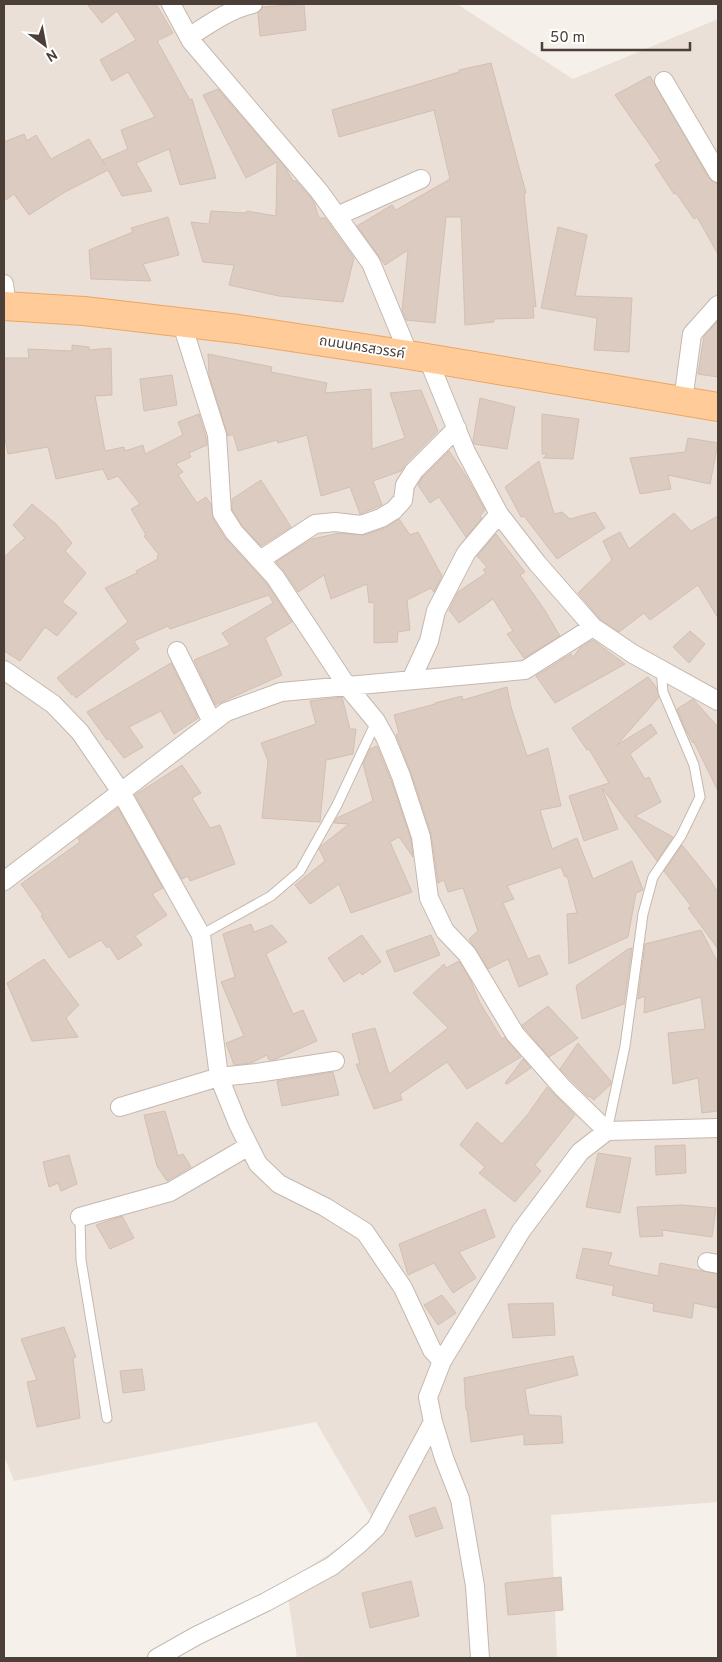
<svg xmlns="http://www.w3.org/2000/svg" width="722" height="1662" font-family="Overpass,'Noto Sans Thai',sans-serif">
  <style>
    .residential { fill: #eae0d7 }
    .building { fill: #dccbc1; stroke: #d4bfb0 }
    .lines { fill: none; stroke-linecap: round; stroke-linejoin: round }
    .service-casing { stroke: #c5b8ae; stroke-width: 11 }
    .minor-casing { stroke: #c5b8ae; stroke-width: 20 }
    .primary-casing { stroke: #eea560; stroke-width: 30 }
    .service { stroke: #fff; stroke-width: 9 }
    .minor { stroke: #fff; stroke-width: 18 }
    .primary { stroke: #fc9; stroke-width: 28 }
    .labels { text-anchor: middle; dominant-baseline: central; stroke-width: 4; stroke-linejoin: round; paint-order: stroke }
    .street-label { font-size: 14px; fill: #4b3f37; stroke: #fff }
  </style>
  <rect width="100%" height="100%" fill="#f6f0ea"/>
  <path class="residential" d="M4,4H457L573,79L718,19V1502L551,1515L557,1658H297L286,1583L375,1523L316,1422L14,1481L4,1456Z"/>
  <path class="building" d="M87,4H156L173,33L157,41L190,100L192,99L216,178L180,185L169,149L136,163L152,191L122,196L108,170L65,192L29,215L14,194L4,201V142L24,134L27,141L36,135L51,159L89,139L105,165L102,160L128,149L121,130L155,117L128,72L112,81L100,60L136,40L117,11L102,23Z
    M304,4L306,30L260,36L258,13L263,7Z
    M491,63L526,193L524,194L536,307L533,306L534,318L494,319V322L465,325L461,217H446L435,323L406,320L402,311L408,250L385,265L357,226L392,205L396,210L450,179L434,110L339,137L332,110L459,72V70Z
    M650,76L709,178L713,182L718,184V254L697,217L694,219L676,193L674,194L655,165L661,161L615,95Z
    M218,89L285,167L293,181H296L311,198L314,202L319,218H325L354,258L343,302L279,296L229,285L234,265L203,262L191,222L209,224L211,211L246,213L247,211L276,216L277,162L246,178L203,95Z
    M168,217L179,255L143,264L151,281L91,279L89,250L133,232L131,228Z
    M558,227L587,235L575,296L632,298L629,352L594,350L597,318L541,308Z
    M718,321V377L698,374L704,336Z
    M72,345L89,347V350L111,348L112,395L95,396L105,451L124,447L125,451L143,445L145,454L183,435L178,422L199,414L206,437L207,445L189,453L191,457L176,464L183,472L178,475L197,503L206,497L211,504L213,519L225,538L267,584L292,622L265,638L282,675L215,705L194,660L230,645L222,633L273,603L269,595L170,629L168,626L134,641L139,649L76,698L73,694L72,695L57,678L128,622L105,588L137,573L136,571L158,559L157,556L159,555L144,536L146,535L131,509L140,504L118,476L108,480L103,469L56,479L48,447L8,454L4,434V358H29L28,349L72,351Z
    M208,354L272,367L271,372L327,383L325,393L371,389L372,449L405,438L390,393L421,390L438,431L406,463L401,471L373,481L382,505L360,514L350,487L321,496L307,435L278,443L277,440L238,451L233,434L228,436L209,375Z
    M172,375L177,405L144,411L140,379Z
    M480,398L515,407L507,449L474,444L473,441Z
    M542,414L579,419L573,459L543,458L547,454H542Z
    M688,438L718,443L710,484L668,475L671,489L640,494L630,458L685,452Z
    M449,451L466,476L485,510L480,516L482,518L466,537L439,497L430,503L418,485L422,478Z
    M539,461L554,514L562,512L570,519L595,512L605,528L557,559L524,516L521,517L505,487Z
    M261,480L291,527L261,546L242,526L232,510V499Z
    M32,504L56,524L72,543L65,551L86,573L62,602L77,613L57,636L45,627L20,661L4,651V557L25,538L13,525Z
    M674,513L691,531L718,516V618L698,585L650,620L644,613L619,632L600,619L578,593L612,560L603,541L620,532L629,549Z
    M399,519L410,535L418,532L442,576L434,592L431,588L407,600L410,630L398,632L397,642L374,643V602L369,603L367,584L331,599L324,575L298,592L284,571L276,562L312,539L340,533L364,535L385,528Z
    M496,534L525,572L520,575L544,609L560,636L524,658L507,634L513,631L493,599L490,601L489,600V602L459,623L449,610L458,592L486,573L483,570L487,567L477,556Z
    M690,631L705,644L689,663L673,647Z
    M593,640L625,664L555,703L536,676L571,654L573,657L580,648Z
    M171,663L198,718L174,734L161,711L129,727L143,747L124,758L109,739L107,740L87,712Z
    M648,677L656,687L659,697L617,745L651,724L657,733L630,754L645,779L649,777L661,802L635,816L673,837L657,861L602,788L618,829L584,841L569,796L609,783L589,749L587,750L572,728Z
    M507,687L511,707L527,756L548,748L561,806L540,810L552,849L577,838L593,879L632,861L643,890L636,893L628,937L569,964L567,914L577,913L567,876L565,877L561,867L507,886L514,899L503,903L528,959L539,955L548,974L519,987L508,959L488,969L469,939L478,931L463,888L448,892L444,880L438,883L431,834L411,773L396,735L399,733L394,715L435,704V703L462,696L463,700Z
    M342,697L350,729H356L353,754L326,760L320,822L262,818L268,761L261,743L316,724L310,701Z
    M693,699L718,727V791L694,742L693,743L685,729L677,709Z
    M377,746L391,780L411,839L413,857L399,837L390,842L412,892L351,913L339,884L310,904L295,885L325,861L319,849L321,846L349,824L334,823L337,818L373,801L363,764L370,749Z
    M182,765L201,793L192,798L210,828L220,825L235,864L190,881L188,876L182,879L135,795Z
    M118,808L163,888L152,894L167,915L135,936L142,945L118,960L109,946L107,948L101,940L69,958L41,916L43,915L21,884L80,842L78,838Z
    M682,845L711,881L718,893V949L688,908L691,906L664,871Z
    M251,924L254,932L272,925L287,942L266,954L293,1014L303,1010L317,1041L273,1060H269L267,1055L251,1063L234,1065L226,1043L244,1036L221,982L235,977L223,934Z
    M701,930L718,963V1111L702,1113L698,1078L673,1084L668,1033L705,1029L701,997L644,1013L645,996L638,999L645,944Z
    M362,935L381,962L362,975L360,972L344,982L328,958Z
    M431,935L440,955L395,972L386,951Z
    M632,948L624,1004L582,1019L576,986L628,949Z
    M44,959L79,1005L66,1018L78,1037L32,1041L7,983Z
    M459,961L470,979L480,1003L502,1039L505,1037L521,1057L467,1089L447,1062L400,1094L402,1100L374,1109L356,1064H360L352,1034L375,1028L389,1074L448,1028L413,993L444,964L446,968Z
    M548,1006L578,1038L549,1057L522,1025Z
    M578,1043L611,1081L610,1085L594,1100L589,1096L588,1097L560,1069Z
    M523,1059L531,1068L507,1084L505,1083Z
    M333,1072L339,1095L282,1106L277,1081Z
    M547,1087L575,1115L535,1165L541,1171L515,1202L479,1173L485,1167L460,1145L477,1122L502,1144L528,1114Z
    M165,1111L178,1156L183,1154L191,1167L167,1181L157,1166L144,1115Z
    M685,1145L686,1173L656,1175L655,1146Z
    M598,1153L631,1158L620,1213L586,1207Z
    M69,1155L77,1184L61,1191L58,1183L49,1187L43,1162Z
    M682,1205L716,1208L712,1237L662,1230L663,1236L640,1237L637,1207Z
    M485,1209L495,1237L459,1252L476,1278L453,1293L434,1263L408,1275L399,1244Z
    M122,1216L134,1238L110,1249L96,1225Z
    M583,1248L612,1253L608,1265L658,1276L660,1263L718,1274V1308L694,1303L692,1318L653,1311L654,1304L612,1295L614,1286L576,1278Z
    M442,1295L456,1313L438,1325L424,1305Z
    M553,1303L555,1335L513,1338L508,1304Z
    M64,1327L76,1357L73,1358L80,1418L37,1427L27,1382L37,1380L21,1339Z
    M573,1356L578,1375L525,1389L529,1415L561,1416L563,1443L524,1445V1434L471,1442L467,1409L466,1410L464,1378Z
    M142,1369L145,1390L123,1393L120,1371Z
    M435,1507L443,1528L416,1537L409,1516Z
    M561,1577L563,1610L508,1615L505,1583Z
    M411,1581L419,1616L370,1628L362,1593Z"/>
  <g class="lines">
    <g class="service-casing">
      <path id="service" d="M201,935L271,896L300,871L337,805L376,722
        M607,1131L625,1046L643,914L653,877L681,836L700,797L694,765L663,692L661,669
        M80,1217L81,1260L107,1418"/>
    </g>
    <g class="minor-casing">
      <path id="minor" d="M171,4L191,41L319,191L371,263L409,355
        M189,37C209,24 230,9 253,4
        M664,81L718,173
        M337,216L421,179
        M4,284L7,306
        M181,321L217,435L222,513L234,532L275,577L347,686L376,721L386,739L401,776L421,837L429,898L445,931L467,954L515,1034L562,1087L607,1131
        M428,359L466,452L499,514L537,563L593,627L633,654L718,701
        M683,401L692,334L718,305
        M260,560L315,524L335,522L361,525L381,518L394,510L403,500L405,485L414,471L457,428
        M177,651L212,722
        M4,670L53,704L80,732L121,792L201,935L219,1077L238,1124L258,1164L279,1184L325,1207L365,1232L403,1288L432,1350L442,1361
        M411,680L429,641L436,611L466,553L499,514
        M4,881L226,712L281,692L525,670L593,627
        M120,1107L219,1077L257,1073L335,1061
        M80,1217L170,1192L249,1146
        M707,1262L718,1264
        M157,1658L196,1636L266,1602L332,1566L359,1544L376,1528L433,1422
        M480,1658L475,1586L460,1499L444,1458L433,1422L428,1397L442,1361L521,1231L580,1152L607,1131L718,1128"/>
    </g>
    <g class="primary-casing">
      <path id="primary" d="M4,306L84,311L238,329L409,355L718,407"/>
    </g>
    <use href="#service" class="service"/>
    <use href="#minor" class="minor"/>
    <use href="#primary" class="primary"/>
  </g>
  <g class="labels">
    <g class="street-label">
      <text transform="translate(362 348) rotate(9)">ถนนนครสวรรค์</text>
    </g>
  </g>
  <rect width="722" height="1662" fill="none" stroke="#4b3f37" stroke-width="10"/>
  <g transform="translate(45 45) rotate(148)" stroke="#ffffff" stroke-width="4" paint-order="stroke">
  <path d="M0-4L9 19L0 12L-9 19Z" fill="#4b3f37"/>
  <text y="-8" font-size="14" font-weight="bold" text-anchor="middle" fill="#4b3f37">N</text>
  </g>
  <path d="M542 42v8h148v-8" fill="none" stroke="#4b3f37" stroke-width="2.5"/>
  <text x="550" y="42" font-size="15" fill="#4b3f37" stroke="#ffffff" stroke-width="4" paint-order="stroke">50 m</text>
</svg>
